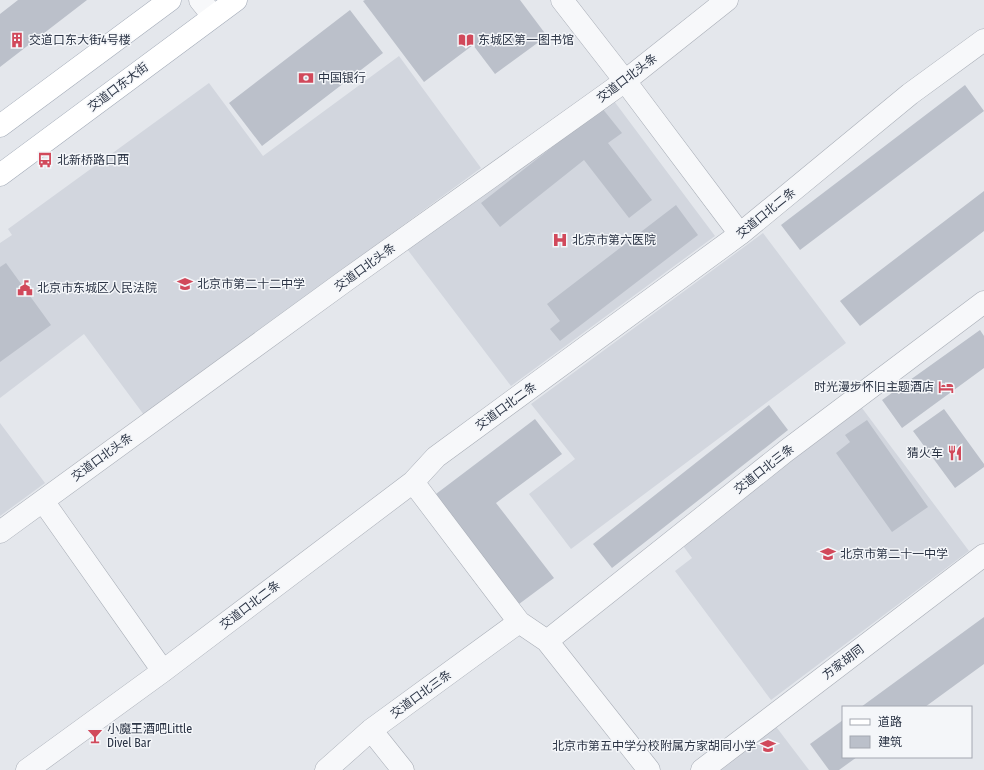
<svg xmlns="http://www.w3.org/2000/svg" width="984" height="770" font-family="'Fira Sans Condensed','Noto Sans SC',sans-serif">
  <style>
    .built { fill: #d2d6de }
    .building { fill: #bbc0ca }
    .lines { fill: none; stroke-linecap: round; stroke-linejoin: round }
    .minor-casing { stroke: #a9aeb7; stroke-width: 23 }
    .major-casing { stroke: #a3abb8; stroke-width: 23 }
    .minor { stroke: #f7f8fa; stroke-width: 22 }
    .major { stroke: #fff; stroke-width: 22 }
    .labels { text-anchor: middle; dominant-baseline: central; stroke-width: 3; stroke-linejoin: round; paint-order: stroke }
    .poi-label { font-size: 12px; fill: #2b3445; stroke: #f4f6f9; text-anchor: start }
    .street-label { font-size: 12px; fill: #2b3445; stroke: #f4f6f9 }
  </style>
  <rect width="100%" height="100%" fill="#e4e7ec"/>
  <path class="built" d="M399,56L481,168L144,415L84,334L0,398V243L12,235L8,229L209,83L263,156Z
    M611,97L715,236L511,386L404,245Z
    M763,233L846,343L571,549L529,494L575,459L531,404Z
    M862,408L969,551L771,700L675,571L692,558L681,543Z
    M0,423L45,483L0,516Z
    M774,724L809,770H721L718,767Z"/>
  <path class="building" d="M18,0H87L0,67V14Z
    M365,0H520L547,36L495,74L473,45L424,82L363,1Z
    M350,10L383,53L262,146L229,103Z
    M965,85L984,111L800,250L781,225Z
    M602,108L622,133L608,143L652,200L629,218L584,160L500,227L481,203Z
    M984,191V231L860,326L840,301Z
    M676,205L698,235L560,341L550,329L560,321L547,304Z
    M6,263L51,325L0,362V267Z
    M980,330L984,336V368L902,428L882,400Z
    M769,405L788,430L612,568L593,544Z
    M944,409L984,464V467L955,488L913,431Z
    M535,419L562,454L496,503L554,578L515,607L432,497Z
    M867,420L928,507L892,532L836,453L850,442L845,435Z
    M984,617V664L925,707H861Z
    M843,720V757H857L839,770H829L810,744Z"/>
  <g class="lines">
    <g class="minor-casing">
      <path id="minor" d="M200,0L213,16
        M562,0L625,81L740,234
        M413,482L519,622L547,641L649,770
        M43,501L163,671
        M0,532L345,281L625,81L727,0
        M547,641L786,451L984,302
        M371,730L403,770
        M27,770L163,671L413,482L436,457L740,234L910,94L984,40
        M326,770L371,730L519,622
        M702,770L984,555"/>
    </g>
    <g class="major-casing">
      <path id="major" d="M0,126L170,0
        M0,175L236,0"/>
    </g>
    <use href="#minor" class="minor"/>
    <use href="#major" class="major"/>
  </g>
  <defs>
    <g id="building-bare" transform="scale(1.2)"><path d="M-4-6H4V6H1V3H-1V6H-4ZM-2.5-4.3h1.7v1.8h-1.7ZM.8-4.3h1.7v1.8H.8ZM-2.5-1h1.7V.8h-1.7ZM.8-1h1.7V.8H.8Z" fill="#d1495b" stroke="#f4f6f9" stroke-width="2.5" paint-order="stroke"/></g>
    <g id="library-bare" transform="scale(1.2)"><path d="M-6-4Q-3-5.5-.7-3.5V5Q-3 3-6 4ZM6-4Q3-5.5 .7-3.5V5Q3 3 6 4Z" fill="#d1495b" stroke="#f4f6f9" stroke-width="2.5" paint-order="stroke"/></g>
    <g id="bank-bare" transform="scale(1.2)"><path d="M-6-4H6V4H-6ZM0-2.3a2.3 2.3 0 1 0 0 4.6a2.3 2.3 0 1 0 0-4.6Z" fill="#d1495b" stroke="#f4f6f9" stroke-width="2.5" paint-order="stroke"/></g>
    <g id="bus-bare" transform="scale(1.2)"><path d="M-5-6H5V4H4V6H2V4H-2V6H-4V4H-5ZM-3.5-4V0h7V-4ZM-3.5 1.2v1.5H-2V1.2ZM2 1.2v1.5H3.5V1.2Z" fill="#d1495b" stroke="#f4f6f9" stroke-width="2.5" paint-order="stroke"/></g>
    <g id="hospital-bare" transform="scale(1.2)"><path d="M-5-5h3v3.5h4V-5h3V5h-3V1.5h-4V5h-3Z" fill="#d1495b" stroke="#f4f6f9" stroke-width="2.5" paint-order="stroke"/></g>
    <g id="school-bare" transform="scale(1.2)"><path d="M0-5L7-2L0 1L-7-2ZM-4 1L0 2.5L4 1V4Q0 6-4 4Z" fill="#d1495b" stroke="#f4f6f9" stroke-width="2.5" paint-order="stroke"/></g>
    <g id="civic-bare" transform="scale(1.2)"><path d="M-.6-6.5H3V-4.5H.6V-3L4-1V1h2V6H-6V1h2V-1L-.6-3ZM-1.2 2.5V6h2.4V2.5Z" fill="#d1495b" stroke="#f4f6f9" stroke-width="2.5" paint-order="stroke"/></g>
    <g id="hotel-bare" transform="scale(1.2)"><path d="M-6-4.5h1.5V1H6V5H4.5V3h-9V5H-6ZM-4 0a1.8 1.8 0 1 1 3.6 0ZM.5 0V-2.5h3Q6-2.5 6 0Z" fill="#d1495b" stroke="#f4f6f9" stroke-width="2.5" paint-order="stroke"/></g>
    <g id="restaurant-bare" transform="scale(1.2)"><path d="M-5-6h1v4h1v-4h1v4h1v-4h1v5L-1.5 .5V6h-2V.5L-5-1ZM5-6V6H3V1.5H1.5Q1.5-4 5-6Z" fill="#d1495b" stroke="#f4f6f9" stroke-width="2.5" paint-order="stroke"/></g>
    <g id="bar-bare" transform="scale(1.2)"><path d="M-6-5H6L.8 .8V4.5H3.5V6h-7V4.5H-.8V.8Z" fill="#d1495b" stroke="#f4f6f9" stroke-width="2.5" paint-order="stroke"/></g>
  </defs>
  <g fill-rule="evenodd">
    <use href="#building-bare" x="17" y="40"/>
    <use href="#library-bare" x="466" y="40"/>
    <use href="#bank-bare" x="306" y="78"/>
    <use href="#bus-bare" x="45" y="160"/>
    <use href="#hospital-bare" x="560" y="240"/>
    <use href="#school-bare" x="185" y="284"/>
    <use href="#civic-bare" x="25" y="288"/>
    <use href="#hotel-bare" x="946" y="387"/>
    <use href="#restaurant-bare" x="955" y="453"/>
    <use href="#school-bare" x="828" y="554"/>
    <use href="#bar-bare" x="95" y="736"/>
    <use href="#school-bare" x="768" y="746"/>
  </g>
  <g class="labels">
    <g class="poi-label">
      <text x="29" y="40">交道口东大街4号楼</text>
      <text x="478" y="40">东城区第一图书馆</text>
      <text x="318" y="78">中国银行</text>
      <text x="57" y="160">北新桥路口西</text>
      <text x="572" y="240">北京市第六医院</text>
      <text x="197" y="284">北京市第二十二中学</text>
      <text x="37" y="288">北京市东城区人民法院</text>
      <text x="934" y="387" text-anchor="end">时光漫步怀旧主题酒店</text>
      <text x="943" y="453" text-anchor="end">猜火车</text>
      <text x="840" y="554">北京市第二十一中学</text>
      <text x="107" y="729">小魔王酒吧Little<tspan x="107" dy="14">Divel Bar</tspan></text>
      <text x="756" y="746" text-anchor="end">北京市第五中学分校附属方家胡同小学</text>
    </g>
    <g class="street-label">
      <text transform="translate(627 78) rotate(-37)">交道口北头条</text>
      <text transform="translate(118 87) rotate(-37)">交道口东大街</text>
      <text transform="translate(766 213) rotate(-39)">交道口北二条</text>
      <text transform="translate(365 267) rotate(-36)">交道口北头条</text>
      <text transform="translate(506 406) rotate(-36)">交道口北二条</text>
      <text transform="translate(102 457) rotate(-36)">交道口北头条</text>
      <text transform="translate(764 469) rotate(-38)">交道口北三条</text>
      <text transform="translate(250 605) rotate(-37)">交道口北二条</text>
      <text transform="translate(843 662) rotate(-37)">方家胡同</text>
      <text transform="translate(421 694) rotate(-36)">交道口北三条</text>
    </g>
  </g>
  <rect x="842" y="706" width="130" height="52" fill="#f4f6f9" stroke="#a4a8b1"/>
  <rect x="850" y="719" width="20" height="6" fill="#ffffff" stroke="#a4a8b1"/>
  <text x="878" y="726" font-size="12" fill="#2b3445">道路</text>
  <rect x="850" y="736" width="20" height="12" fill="#bbc0ca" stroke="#a4a8b1"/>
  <text x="878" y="746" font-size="12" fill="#2b3445">建筑</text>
</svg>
